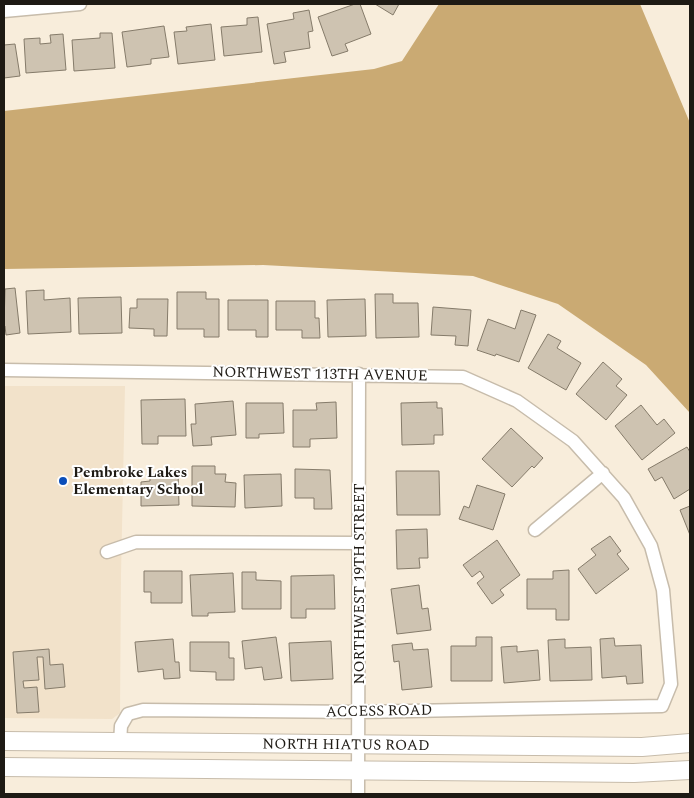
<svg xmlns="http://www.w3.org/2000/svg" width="694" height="798" font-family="Spectral,serif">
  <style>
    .built { fill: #f2e2ca }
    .water { fill: #caaa73 }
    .building { fill: #cec3b1; stroke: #857b6a }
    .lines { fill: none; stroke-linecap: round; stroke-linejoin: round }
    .street-casing { stroke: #c7bcab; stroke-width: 15 }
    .secondary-casing { stroke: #c7bcab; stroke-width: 20 }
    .street { stroke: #fff; stroke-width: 12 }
    .secondary { stroke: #fff; stroke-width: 18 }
    .poi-dot { fill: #0b4eb9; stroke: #fff; stroke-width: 2 }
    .labels { text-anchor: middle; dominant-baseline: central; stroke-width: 4; stroke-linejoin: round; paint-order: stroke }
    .street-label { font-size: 15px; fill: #1e1a14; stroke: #fff }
    .poi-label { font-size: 15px; font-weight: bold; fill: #1e1a14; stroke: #fff; text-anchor: start }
  </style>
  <rect width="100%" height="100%" fill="#f8eddb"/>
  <path class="built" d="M4,386H125L121,575L120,713L112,719L4,718Z"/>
  <path class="water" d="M439,4H640L690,123V413L646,365L558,304L473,276L263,265L4,269V111L374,69L402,61Z"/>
  <path class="building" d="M355,4H360L371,34L345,44L348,51L332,56L318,17Z
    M375,4H399L393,15Z
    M309,10L313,31L308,32L310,48L284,52L286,62L274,64L267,24L294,19L293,13Z
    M258,17L262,52L224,56L221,27L247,25V18Z
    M211,24L215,60L178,64L174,32L187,31L186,27Z
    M164,26L169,57L151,59V64L127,67L122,32Z
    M100,33H112L115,68L74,71L72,40L100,38Z
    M63,34L66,70L26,73L24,39L40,38V44L51,43L50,35Z
    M15,44L20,76L4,78V45Z
    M15,288L20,333L6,335L5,326H4L5,289Z
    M44,290V300L70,298L71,332L28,334L26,291Z
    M177,292H206V299H219V337H204V329H177Z
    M375,294H393V303H418L419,337L376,338Z
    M121,297L122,333L79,334L78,298Z
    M137,299H168L167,336H154V329L129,328L130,308H137Z
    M365,299L366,336L328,337L327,300Z
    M228,300H268V337H256V330H228Z
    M276,301H315V318H319L320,338H302V330H276Z
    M433,307L471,310L468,346L455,345L456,336L431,335Z
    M521,310L536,315L519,362L496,354L495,356L477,350L488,319L515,329Z
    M548,334L561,341L557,348L581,363L566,390L528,368Z
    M603,362L622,379L616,386L627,395L606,420L576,394Z
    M185,399L186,436H158V444H142L141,400Z
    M233,401L236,435L211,437L212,445L193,446L191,424H196L195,404Z
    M336,402L337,438L310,439V447H293V410H317L316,403Z
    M437,402V408H442L443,435H434V444L402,445L401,403Z
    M246,403H283L284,433L259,434V438H246Z
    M641,405L657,425L664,419L675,433L642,460L615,426Z
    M511,428L543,458L534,468L532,466L512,487L482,459Z
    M687,447L690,452V489L674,499L662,477L655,481L648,469Z
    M192,466H215V474H226L225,482L236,483L235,507L192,506Z
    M295,469L330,470L332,509H314V498H295Z
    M396,471H439L440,515H397Z
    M178,473L179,505L141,506V482L150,481V474Z
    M281,474L282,506L245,508L244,475Z
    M477,485L505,494L493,530L459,519L464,506L469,508Z
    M690,506V535L680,510Z
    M427,529L428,558H419L420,568L397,569L396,530Z
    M610,536L621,551L617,554L629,569L596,594L578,569L596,555L591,549Z
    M497,540L520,575L500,590L504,595L492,604L477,583L484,577L480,571L472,577L463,565Z
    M569,570V620H556V609H527V579H553V571Z
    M144,571H182V603H151V592H144Z
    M242,572H256V580L281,581V609H242Z
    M233,573L235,612L208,613V616H192L190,575Z
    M334,575L335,609H306V618H291V576Z
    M419,585L422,609L428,608L431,630L397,634L391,589Z
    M276,637L282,678L264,680L262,667L245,669L242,641Z
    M476,637H492V681H451V646H476Z
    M614,638L615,646L641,645L643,683L627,684L626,676L602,678L600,639Z
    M173,639L175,662H179L180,678L164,679L163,669L138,672L135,642Z
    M565,639V648L591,647L592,680L550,681L548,640Z
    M331,641L333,679L291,681L289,643Z
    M190,642H229V658H234V680H216V672L190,671Z
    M412,643L413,650L428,649L432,687L402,690L399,661L394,662L392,645Z
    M517,646V652L538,650L540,680L504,683L501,647Z
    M49,649L50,665L63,664L65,687L45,689L43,657H37L39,680L23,681L24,688L37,687L39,712L17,713L13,652Z"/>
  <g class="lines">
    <g class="street-casing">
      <path id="street" d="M4,11L80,4
        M4,370L463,377L517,401L573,441L624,498L651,546L663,590L671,684L662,706L360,712L143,710L128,714L121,726L120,743
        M535,530L603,473
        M107,552L136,542L358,543
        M358,794L359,374"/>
    </g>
    <g class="secondary-casing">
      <g id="secondary">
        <path id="s1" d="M4,741L642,747L690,743"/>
        <path d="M4,767L634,773L690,770"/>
      </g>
    </g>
    <use href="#street" class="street"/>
    <use href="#secondary" class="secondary"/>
  </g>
  <circle class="poi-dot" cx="63" cy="481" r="5"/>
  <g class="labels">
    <g class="street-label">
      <text transform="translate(320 374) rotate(1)">NORTHWEST 113TH AVENUE</text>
      <text transform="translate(359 584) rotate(-90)">NORTHWEST 19TH STREET</text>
      <text transform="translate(379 711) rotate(-1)">ACCESS ROAD</text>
      <text stroke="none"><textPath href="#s1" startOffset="342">NORTH HIATUS ROAD</textPath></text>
    </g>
    <g class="poi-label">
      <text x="73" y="472">Pembroke Lakes<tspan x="73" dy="17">Elementary School</tspan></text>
    </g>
  </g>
  <rect width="694" height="798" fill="none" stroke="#1e1a14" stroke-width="10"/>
</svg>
